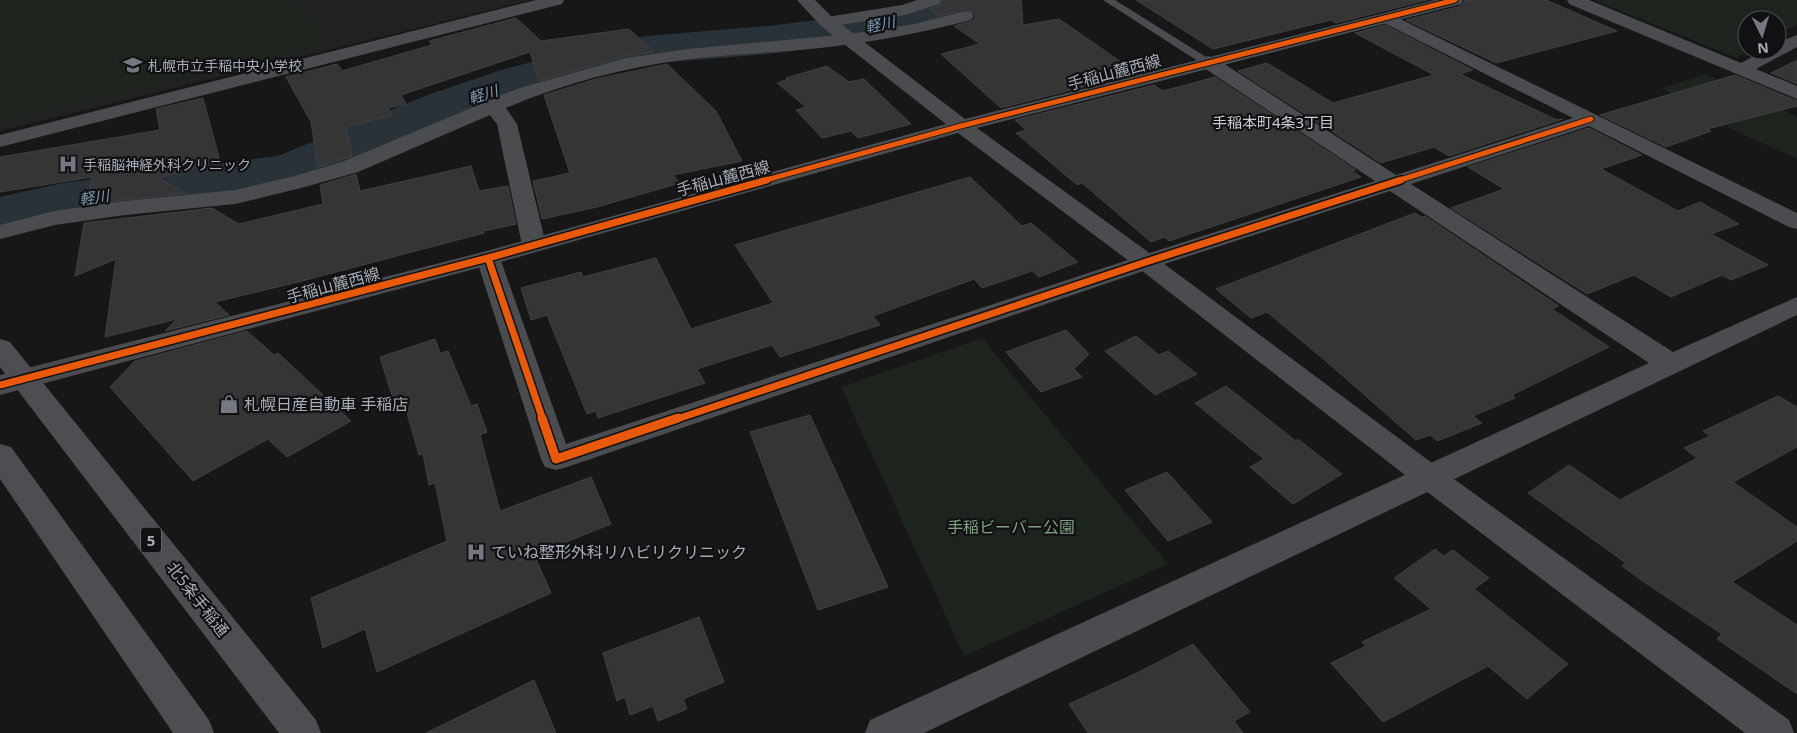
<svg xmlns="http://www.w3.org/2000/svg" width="1797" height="733" font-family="'Noto Sans','Noto Sans JP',sans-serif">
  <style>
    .built { fill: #212123 }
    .green { fill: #1d241e }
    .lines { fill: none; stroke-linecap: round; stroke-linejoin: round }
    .river { fill: #2a3239; fill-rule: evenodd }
    .building { fill: #353536; stroke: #3f4043 }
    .service { fill: #4b4c50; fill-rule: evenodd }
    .minor { fill: #4b4c50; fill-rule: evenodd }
    .tertiary { fill: #4b4c50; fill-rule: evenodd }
    .trunk { fill: #4e4e52; fill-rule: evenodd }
    .cycleway-far2-casing { stroke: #111113; stroke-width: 7 }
    .cycleway-far1-casing { stroke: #111113; stroke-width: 10 }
    .cycleway-casing { stroke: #111113; stroke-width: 12 }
    .cycleway-far2 { stroke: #e8590c; stroke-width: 5 }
    .cycleway-far1 { stroke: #e8590c; stroke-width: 7 }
    .cycleway { stroke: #e8590c; stroke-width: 9 }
    .labels { text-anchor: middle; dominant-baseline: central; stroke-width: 4.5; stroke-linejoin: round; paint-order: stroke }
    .far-poi-label { font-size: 14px; fill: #a8adb8; stroke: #111113; text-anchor: start }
    .far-water-label { font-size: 15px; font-style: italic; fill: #7f9bb3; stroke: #111113 }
    .far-neighbourhood-label { font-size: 15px; fill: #c9ccd4; stroke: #111113 }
    .shield { fill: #111113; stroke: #7b7e86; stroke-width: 1 }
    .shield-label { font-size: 15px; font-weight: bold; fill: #a8adb8 }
    .street-label { font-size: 16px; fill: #a8adb8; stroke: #111113 }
    .poi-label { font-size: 16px; fill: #a8adb8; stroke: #111113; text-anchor: start }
    .park-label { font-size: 16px; fill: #7fa381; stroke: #111113 }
  </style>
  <rect width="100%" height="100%" fill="#171717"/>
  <path class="built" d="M0,0H531L0,131Z"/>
  <path class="green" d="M0,0H296L327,44L0,123Z
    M1593,0H1797V24L1777,35V20H1747V50H1751L1737,58Z
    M1706,74L1797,117V159L1727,127L1729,125L1716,118L1718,117L1661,88Z
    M982,338L1168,564L964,656L841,387Z"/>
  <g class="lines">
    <path class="river" d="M930,0H994L987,9L954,21L849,44L768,54L647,64L589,76L461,118L309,183L289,188L63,219L0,233V197L63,183L278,156L425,96L498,71L580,49L647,36L768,26L849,16Z"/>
  </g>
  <path class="building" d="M943,0H1021L1023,25L1059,19L1137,73L1001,108L941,54L980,44L954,26L972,21L976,16L972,11L965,9L939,16L929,9L940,6Z
    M1136,0H1427L1336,23L1331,20L1213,49Z
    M1465,0H1546L1617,31L1496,63L1406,20L1461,6Z
    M516,18L541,41L629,29L654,52L625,56L539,81L530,52L401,95L406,104L388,108L392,115L346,127L352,156L318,167L311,122L286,77L337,64L342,71L432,45L429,41Z
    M1385,25L1473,70L1460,74L1557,120L1563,119L1449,156L1434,147L1381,163L1238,71L1267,63L1333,103L1434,75L1355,33Z
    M1797,60V84L1771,73Z
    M667,64L716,111L742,161L673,175L680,183L597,207L542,219L533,181L570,173L544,95L596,79Z
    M827,66L849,82L864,79L911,124L858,138L851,131L822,138L796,110L806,107L777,83L788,79L786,78Z
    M1735,75L1797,101V106L1707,129L1711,131L1666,147L1600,115Z
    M1215,77L1356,170L1352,171L1361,177L1169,241L1165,237L1151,242L1082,183L1077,185L1016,133L1026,130L1015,120L1154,85L1163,91Z
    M203,98L220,161L158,178L185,193L87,204L92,177L0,192V157L160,130L156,109Z
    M1589,128L1642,155L1601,169L1678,211L1700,202L1739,224L1711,234L1768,265L1731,280L1722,275L1671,297L1634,275L1587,294L1451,208L1504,189L1468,167Z
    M471,166L479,191L508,186L516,224L484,231V233L298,282L215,302L229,315L165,331L177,319L105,337L116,259L75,276L84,223L212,208L239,224L323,204L320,185L356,174L360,191Z
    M970,177L1022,226L1031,223L1078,262L1039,277L1032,271L982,288L974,279L873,316L880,325L780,357L772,345L697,369L705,383L598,418L596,411L587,414L547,315L531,320L521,288L581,272L583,277L656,258L691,329L773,303L735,245Z
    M1415,213L1422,217L1425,216L1559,306L1552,309L1609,347L1512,395L1515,398L1473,416L1482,423L1437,441L1430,435L1416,440L1327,362L1267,312L1251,318L1216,289Z
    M1066,330L1089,354L1074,369L1082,377L1041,392L1006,352Z
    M247,331L274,355L278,353L351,421L287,457L268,439L193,481L110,387L135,361Z
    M1136,336L1159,355L1168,351L1197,374L1155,395L1105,351Z
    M435,339L440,353L448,351L471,406L477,404L487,432L480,435L500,511L591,477L611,524L534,555L551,593L377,672L365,629L323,648L311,598L447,541L435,483L429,485L423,454L419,455L403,399L394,402L380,357Z
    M1226,386L1296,441L1298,439L1342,474L1293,504L1250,467L1264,459L1195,403Z
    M1778,396L1797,407V447L1733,482L1797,527V541L1732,582L1797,625V694L1717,639L1722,634L1644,582L1622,566L1626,563L1528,493L1569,465L1620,500L1697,458L1684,448L1710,436L1703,431Z
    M810,415L888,587L818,610L750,432Z
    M1167,472L1212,522L1168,541L1125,490Z
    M1435,549L1444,556L1453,550L1489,578L1474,589L1568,664L1527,699L1488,666L1383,722L1331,663L1366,646L1362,642L1431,609L1394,578Z
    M699,617L724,682L683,699L687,709L658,721L653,706L630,715L625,697L617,701L603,653Z
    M1193,644L1250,712L1234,721L1243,733H1088L1069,704L1139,672Z
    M534,680L556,733H426Z"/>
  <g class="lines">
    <path class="service" d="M1103,0H1115L1214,62L1212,65H1204Z"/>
    <path class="minor" d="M536,0H564L562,4L0,147V135Z
      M917,0H941L939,4L905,15L827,27L821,26L818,22L821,18L827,17L902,5Z
      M1567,0H1589L1741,63L1765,50H1777V43L1797,35V47L1756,69L1797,86V99L1569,4Z
      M965,11L971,12L974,16L971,20C932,30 893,38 852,44C798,52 743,53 689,59C627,67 564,83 506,108L517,124L546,245L542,250L534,252L526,250L522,245L497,124L490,115L358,172L305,187L235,204L125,215L55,225L0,239V225L54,211L125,201L235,190L291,177L342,162L483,103L485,101L520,88L626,58L688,49L850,34L914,24Z
      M1388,13L1797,213V229L1789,227L1589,126L1411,184L1673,352L1797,297V315L924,733H865L870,720L1649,363L1390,191L1155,267L567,467L556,470L545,467L541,459L476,258L479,253L488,251L497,253L500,258L566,444L1137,257L1375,181L1201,66L1199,62L1201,58L1208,56L1215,58L1396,175L1573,118L1382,22L1379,18L1382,14Z"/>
    <path class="tertiary" d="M797,0H815L833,18L965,119L1435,0H1463L1461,4L977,128L1155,257L1440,469L1789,720L1794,733H1745L1418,485L1137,267L958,133L497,263L0,395V375L479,253L946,124L821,26Z"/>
    <path class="trunk" d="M0,339L10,342L316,720L321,733H279L0,367Z
      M0,444L11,447L209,720L214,733H173L0,479Z"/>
    <g class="cycleway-far2-casing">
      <path id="cycleway-far2" d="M762,181L961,126L1455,0
        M1397,181L1591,119"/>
    </g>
    <g class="cycleway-far1-casing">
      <path id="cycleway-far1" d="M488,258L543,420
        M0,385L488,258L767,180
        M674,420L1146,262L1401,180"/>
    </g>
    <g class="cycleway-casing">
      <path id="cycleway" d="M542,418L556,459L678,418"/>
    </g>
    <use href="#cycleway-far2" class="cycleway-far2"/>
    <use href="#cycleway-far1" class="cycleway-far1"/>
    <use href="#cycleway" class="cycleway"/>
  </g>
  <defs>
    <g id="school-bare" transform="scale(1.5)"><path d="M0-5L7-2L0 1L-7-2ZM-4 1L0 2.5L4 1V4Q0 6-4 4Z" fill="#757880" stroke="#111113" stroke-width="2.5" paint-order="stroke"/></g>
    <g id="hospital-bare" transform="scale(1.5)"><path d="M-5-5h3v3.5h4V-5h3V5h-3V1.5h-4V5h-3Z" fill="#757880" stroke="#111113" stroke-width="2.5" paint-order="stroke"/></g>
    <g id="shop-bare" transform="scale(1.5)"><path d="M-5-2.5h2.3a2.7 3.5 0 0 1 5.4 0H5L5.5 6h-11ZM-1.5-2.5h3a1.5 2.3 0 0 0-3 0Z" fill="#757880" stroke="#111113" stroke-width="2.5" paint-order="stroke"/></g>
  </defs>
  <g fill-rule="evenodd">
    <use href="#school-bare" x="133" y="65"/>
    <use href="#hospital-bare" x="68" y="164"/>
    <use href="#shop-bare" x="229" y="404"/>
    <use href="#hospital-bare" x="476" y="552"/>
  </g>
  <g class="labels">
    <g class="far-poi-label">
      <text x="148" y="65">札幌市立手稲中央小学校</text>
      <text x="83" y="164">手稲脳神経外科クリニック</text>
    </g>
    <g class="far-water-label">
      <text transform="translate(880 24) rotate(-12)">軽川</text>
      <text transform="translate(483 94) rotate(-18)">軽川</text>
      <text transform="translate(94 197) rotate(-8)">軽川</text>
    </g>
    <g class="far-neighbourhood-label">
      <text x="1273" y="122">手稲本町4条3丁目</text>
    </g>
    <rect class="shield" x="141" y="527.5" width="20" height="25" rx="4"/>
    <g class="shield-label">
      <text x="151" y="540">5</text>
    </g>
    <g class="street-label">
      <text transform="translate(1114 72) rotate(-15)">手稲山麓西線</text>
      <text transform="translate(723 178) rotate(-15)">手稲山麓西線</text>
      <text transform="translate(333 285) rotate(-15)">手稲山麓西線</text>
      <text transform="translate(198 599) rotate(52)">北5条手稲通</text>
    </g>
    <g class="poi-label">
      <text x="244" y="404">札幌日産自動車 手稲店</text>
      <text x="491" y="552">ていね整形外科リハビリクリニック</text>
    </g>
    <g class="park-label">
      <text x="1011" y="527">手稲ビーバー公園</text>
    </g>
  </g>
  <g transform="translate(1762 35) rotate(175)"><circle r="24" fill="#111113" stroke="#4d4f55"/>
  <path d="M0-4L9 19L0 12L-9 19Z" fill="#757880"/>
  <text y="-8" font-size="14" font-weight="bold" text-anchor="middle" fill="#a8adb8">N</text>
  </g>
</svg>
